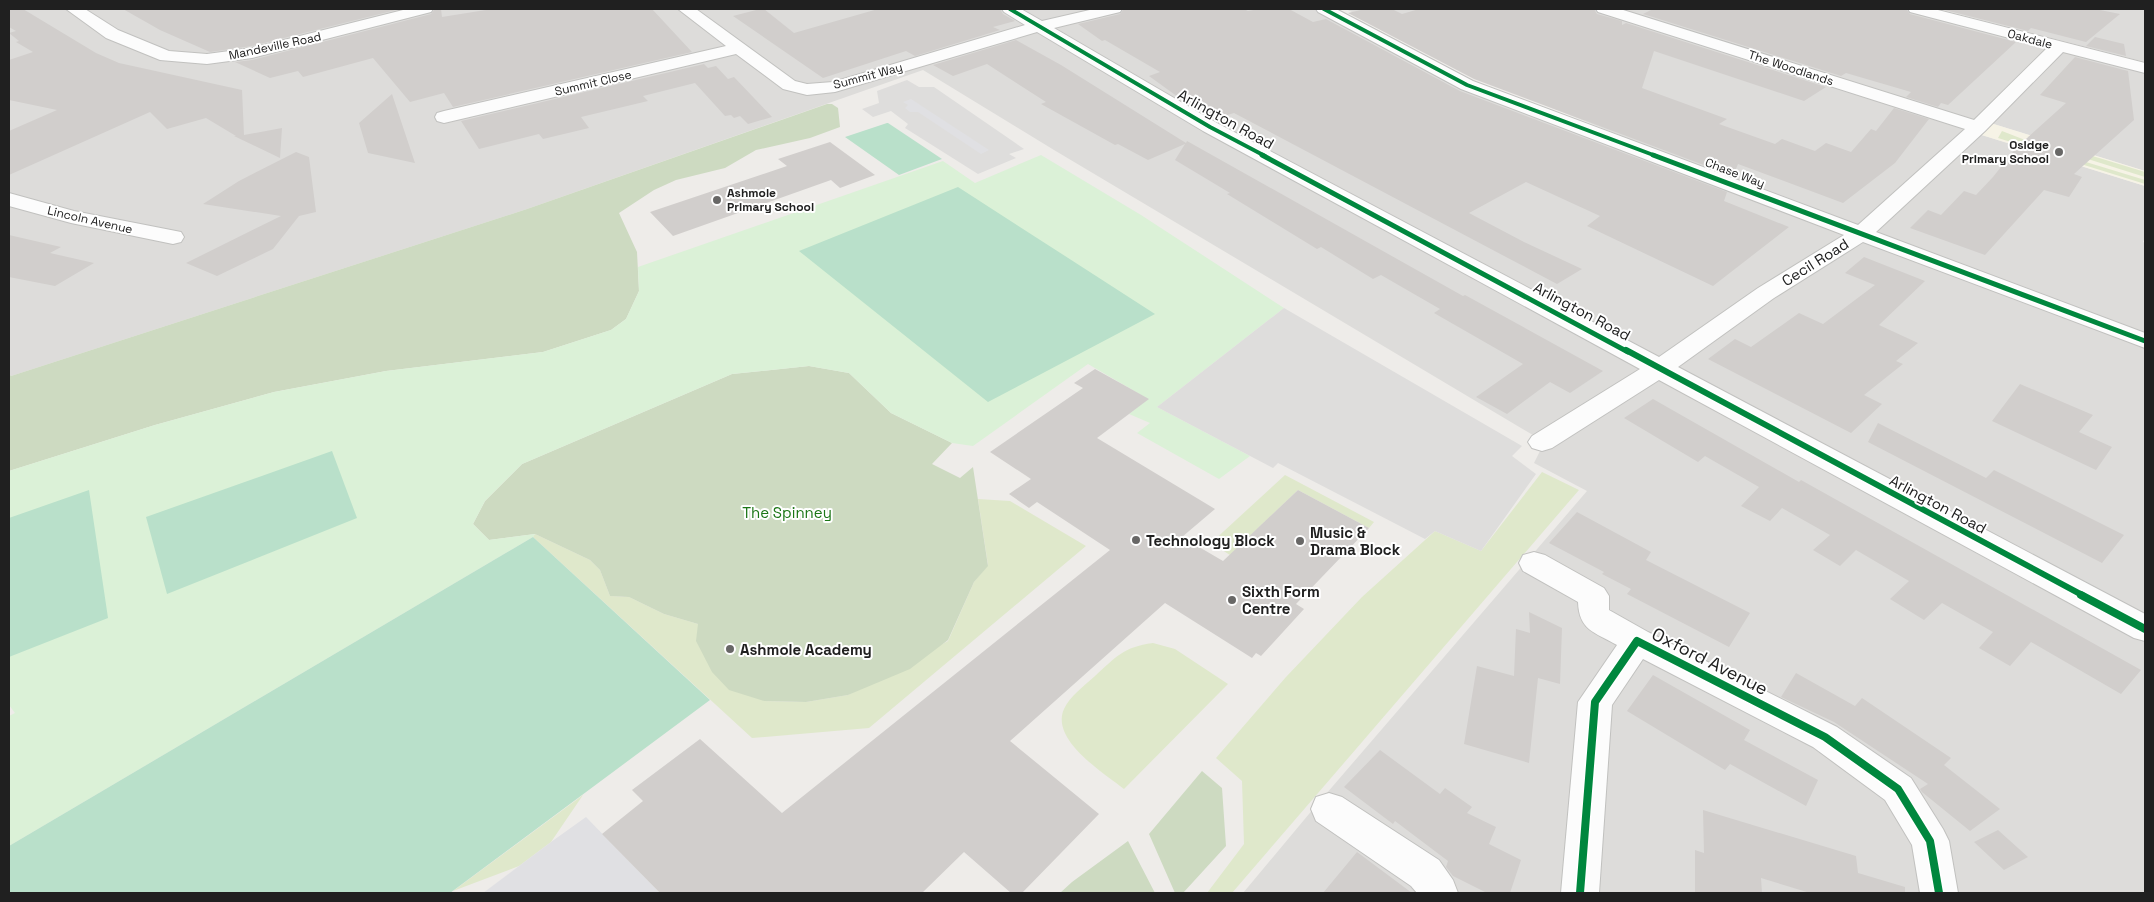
<svg xmlns="http://www.w3.org/2000/svg" width="2154" height="902" font-family="'Space Grotesk',sans-serif">
  <style>
    .residential { fill: #dddcda }
    .education { fill: #f6f3e6 }
    .grass { fill: #dfe8cb }
    .forest { fill: #cddac1 }
    .park { fill: #dbf1d7 }
    .pitch { fill: #b9e0ca }
    .parking { fill: #dedddc }
    .plaza { fill: #e0e0e3 }
    .building { fill: #d1cecc }
    .lines { fill: none; stroke-linecap: round; stroke-linejoin: round }
    .street-casing { stroke: #c1c1bf; stroke-width: 2 }
    .street { fill: #fcfcfc; fill-rule: evenodd }
    .cycleway-far3-casing { stroke: #fff; stroke-width: 5.5 }
    .cycleway-far2-casing { stroke: #fff; stroke-width: 8 }
    .cycleway-far1-casing { stroke: #fff; stroke-width: 9 }
    .cycleway-casing { stroke: #fff; stroke-width: 11 }
    .cycleway-far3 { stroke: #00873e; stroke-width: 4 }
    .cycleway-far2 { stroke: #00873e; stroke-width: 5 }
    .cycleway-far1 { stroke: #00873e; stroke-width: 6 }
    .cycleway { stroke: #00873e; stroke-width: 8 }
    .poi-dot { fill: #686766; stroke: #fff; stroke-width: 2 }
    .labels { text-anchor: middle; dominant-baseline: central; stroke-width: 4; stroke-linejoin: round; paint-order: stroke }
    .far-street-label { font-size: 12px; fill: #202020; stroke: #fff }
    .far-poi-label { font-size: 12px; font-weight: bold; fill: #202020; stroke: #fff; text-anchor: end }
    .street-label { font-size: 15px; fill: #202020; stroke: #fff }
    .park-label { font-size: 15px; fill: #1b7616; stroke: #fff }
    .poi-label { font-size: 15px; font-weight: bold; fill: #202020; stroke: #fff; text-anchor: start }
    .near-street-label { font-size: 18px; fill: #202020; stroke: #fff }
  </style>
  <rect width="100%" height="100%" fill="#eeece9"/>
  <path class="residential" d="M9,9H1320L1461,87L1865,233L1972,132L2145,186V237L2143,242L2145,243V893H1243L1314,808L1587,491L1534,463L1545,441H1543L1054,150L923,70L527,209L11,376L9,374Z
    M1346,9H1910L2145,69V171L1984,121L1862,232L1482,80Z
    M1939,9H2145V62Z"/>
  <path class="education" d="M1984,121L2145,171V186L1972,132Z"/>
  <path class="grass" d="M2002,131L2063,155L2145,180V184L1998,138Z
    M2027,136L2145,172V177L2056,149Z
    M1542,472L1579,490L1232,893H1207L1244,844L1242,781L1216,758L1286,677L1362,597L1435,531L1481,551Z
    M1285,475L1374,522L1369,528L1298,490L1230,555L1211,543Z
    M978,499L1010,501L1086,546L869,728L752,738L533,537L535,534L590,560L600,570L610,596L629,597L664,614L698,624L764,701L806,702L848,695L948,641L974,582L988,565Z
    M1153,643L1175,649L1228,684L1124,789C1104,773 1050,740 1064,709C1070,696 1084,686 1095,676C1116,657 1123,647 1153,643Z
    M583,795L551,842L519,866L453,891Z"/>
  <path class="forest" d="M827,104H832L838,108L840,127L810,138L756,150L725,168L676,180L654,190L619,213L637,252L639,291L626,319L611,330L543,352L386,371L274,392L155,425L9,471V374L11,376L527,209Z
    M809,366L849,373L891,413L952,443L932,464L960,478L973,467L988,566L974,582L948,640L910,669L848,695L806,702L764,701L729,690L712,672L696,641L698,624L664,614L629,597L610,596L600,570L590,560L535,534L489,540L473,524L485,501L522,464L732,374Z
    M1202,771L1222,788L1226,846L1183,893H1175L1149,834Z
    M1128,841L1155,893H1060L1072,882Z"/>
  <path class="park" d="M1041,155L1141,215L1284,308L1157,407L1250,456L1219,479L1137,433L1150,423L1129,414L1148,399L1088,364L973,446L952,443L891,413L849,373L809,366L732,374L522,464L485,501L473,524L489,540L535,534L533,537L9,846V716L15,713L9,705V471L155,425L274,392L386,371L543,352L611,330L626,319L639,291L638,267L943,161L975,183Z"/>
  <path class="pitch" d="M887,123H888L942,159L899,175L845,137Z
    M958,187L1155,314L988,402L799,251Z
    M332,451L357,518L167,594L146,517Z
    M89,490L108,618L9,657V518Z
    M533,537L710,700L450,893H9V846Z"/>
  <path class="parking" d="M907,80L919,87H934L1024,149L1009,154L1016,158L978,174L905,128L908,124L891,111L873,117L862,109L879,103L877,91Z
    M1284,308L1522,446L1512,456L1536,474L1481,551L1435,531L1425,539L1278,463L1273,468L1157,407Z"/>
  <path class="plaza" d="M911,99L989,150L981,154L918,112H910L905,108L908,105L903,102Z
    M586,817L660,893H483L551,842Z"/>
  <path class="building" d="M9,9H23L96,53L119,63L242,90L244,135L282,128L280,158L234,136H236L206,118L167,129L150,112L9,175V131L57,110L9,100V60L33,52L16,42L19,41L9,33L16,31L9,27Z
    M123,9H400L252,46L210,52L160,30Z
    M435,9H441L442,17L492,9H652L692,52L453,107L444,93L410,102L373,58L303,77L298,71L270,78L235,62L252,60L431,14Z
    M760,9H764L794,33L878,9H1000L1003,14L1015,21L993,27L1000,30L915,56L906,51L823,78L733,16Z
    M1124,9L1218,10L1244,9L1248,11L1259,9H1289L1313,22L1326,19L1460,91L1727,192L1724,201L1789,227L1713,286L1587,226L1600,216L1526,182L1469,213L1524,242L1582,269L1557,284L1234,113L1214,119L1185,102L1149,76L1160,72L1105,40L1102,41L1078,24L1120,14Z
    M1365,9H1392L1402,14L1419,9H1594L1597,14L1622,21V25L1626,23L1826,87L1804,101L1654,51L1642,88L1727,119L1719,124L1775,144L1782,139L1815,151L1826,143L1851,152L1871,129L1876,131L1894,108L1929,119L1895,163L1843,203L1738,164L1733,176L1474,79L1348,13Z
    M1653,9H1906L1910,14L2016,42L1948,105L1941,103L1938,107L1906,97L1911,92L1846,73L1841,76L1643,14Z
    M1941,9H2095L2120,14L2086,42L2031,28L2028,31Z
    M2095,37L2124,44L2126,56L2086,46Z
    M1016,40L1061,65L1186,143L1187,141L1463,296L1465,295L1603,371L1570,393L1550,382L1507,414L1476,397L1523,364L1434,313L1440,309L1381,275L1373,279L1321,247L1317,249L1227,194L1230,193L1175,160L1185,144L1148,160L1118,144L1115,145L1041,104L1046,102L987,64L953,76L933,65Z
    M2075,57L2128,71L2134,120L2074,174L2082,177L2069,197L2044,190L1985,255L1910,228L1928,210L1941,215L1964,191L1976,195L1993,177L2016,148L2066,103L2040,95Z
    M704,64L708,68L716,66L728,79L734,77L772,117L748,124L740,116L734,118L731,115L725,116L695,83L643,96L648,101L581,117L589,128L543,139L539,134L479,149L461,121Z
    M392,94L415,163L368,153L359,123Z
    M830,142L875,175L840,188L831,180L673,236L650,212L787,166L778,159Z
    M296,152L309,157L316,212L299,216L273,249L217,276L186,263L281,216L203,204L239,181Z
    M9,235L61,247L50,253L94,263L55,286L9,277Z
    M1864,257L1925,281L1879,325L1918,343L1896,361L1903,364L1864,395L1882,404L1851,433L1708,359L1735,339L1751,347L1799,313L1823,324L1875,285L1845,273Z
    M1095,369L1149,399L1097,438L1215,509L1182,537L1223,561L1298,490L1369,528L1296,604L1304,609L1261,656L1256,653L1252,658L1165,603L1010,741L1099,814L1022,893H1011L964,852L922,893H660L602,834L643,801L632,790L700,739L782,813L1110,550L1037,502L1029,508L1009,494L1031,479L990,452L1083,388L1074,383Z
    M2020,384L2093,415L2079,432L2112,447L2096,470L1992,421Z
    M1653,399L1799,482L1801,480L2141,670L2121,694L2031,642L2010,666L1979,648L1993,632L1942,603L1924,620L1890,599L1909,581L1856,550L1840,566L1813,550L1830,535L1782,508L1770,521L1741,506L1759,487L1705,456L1698,462L1624,418Z
    M1878,423L1986,478L1994,470L2124,535L2102,563L1868,442Z
    M1577,512L1651,552L1646,560L1750,613L1729,647L1627,594L1631,589L1602,574L1604,572L1549,543Z
    M1529,612L1562,628L1560,684L1538,678L1529,763L1464,744L1477,666L1514,676L1516,629L1530,633Z
    M1796,673L1855,706L1862,698L1951,758L1944,765L2000,809L1970,831L1922,792L1920,789L1928,784L1834,722L1781,697Z
    M1653,675L1750,730L1744,740L1818,780L1806,806L1730,764L1725,770L1627,711Z
    M1380,750L1440,794L1445,788L1472,807L1467,813L1496,827L1489,844L1521,860L1510,893H1487L1453,876L1446,867L1448,861L1395,821L1393,824L1344,787Z
    M1703,810L1856,856L1858,873L1905,887V893H1810L1761,878L1762,893H1695V850L1704,853Z
    M1998,830L2028,857L2004,870L1974,842Z
    M1357,852L1412,893H1323Z"/>
  <g class="lines">
    <g class="street-casing">
      <path id="street" d="M66,9H85L118,30L169,51L207,54L252,48L407,9H433L431,12L252,58L207,64L160,60L106,38Z
        M678,9H696L795,81L807,84L833,82L1025,25L1004,12L1002,9H1021L1042,21L1094,9H1122L1120,12L1054,28L1217,123L1659,357L1758,288L1844,235L1461,89L1318,12L1316,9H1336L1473,81L1858,225L1965,129L1598,12L1596,9H1620L1974,120L2047,48L1910,12L1908,9H1934L2145,63V73L2063,52L1985,131L1876,232L2145,333V348L1863,242L1774,298L1678,367L2145,614V641L2134,638L1659,380L1552,448L1542,451L1532,448L1528,442L1532,436L1640,369L1203,131L1037,32L835,92L807,95L783,89L736,54L444,123L437,121L435,117L437,113L444,111L726,46Z
        M9,193L74,211L181,232L184,237L181,242L173,244L71,223L9,206Z
        M1534,552L1545,555L1604,588L1609,596V610L1648,632L1837,727L1911,778L1943,829L1949,841L1958,893H1920L1912,845L1885,800L1813,747L1643,659L1612,705L1599,893H1561L1578,702L1617,645C1594,632 1579,630 1578,602L1523,571L1519,563L1523,555Z
        M1329,793L1342,797L1439,860L1453,880L1458,893H1417L1411,886L1316,821L1311,809L1316,797Z"/>
    </g>
    <use href="#street" class="street"/>
    <g class="cycleway-far3-casing">
      <path id="cycleway-far3" d="M1010,9L1210,127L1265,156
        M1324,9L1467,85L1656,156"/>
    </g>
    <g class="cycleway-far2-casing">
      <path id="cycleway-far2" d="M1262,155L1628,352
        M1653,155L2145,341"/>
    </g>
    <g class="cycleway-far1-casing">
      <path id="cycleway-far1" d="M1626,350L2084,596"/>
    </g>
    <g class="cycleway-casing">
      <path id="cycleway" d="M2081,595L2145,629
        M1580,893L1595,702L1637,641L1825,737L1898,789L1930,841L1939,893"/>
    </g>
    <use href="#cycleway-far3" class="cycleway-far3"/>
    <use href="#cycleway-far2" class="cycleway-far2"/>
    <use href="#cycleway-far1" class="cycleway-far1"/>
    <use href="#cycleway" class="cycleway"/>
  </g>
  <g class="poi-dot">
    <circle cx="2059" cy="152" r="5"/>
    <circle cx="717" cy="200" r="5"/>
    <circle cx="1136" cy="540" r="5"/>
    <circle cx="1300" cy="541" r="5"/>
    <circle cx="1232" cy="600" r="5"/>
    <circle cx="730" cy="649" r="5"/>
  </g>
  <g class="labels">
    <g class="far-street-label">
      <text transform="translate(2030 39) rotate(15)">Oakdale</text>
      <text transform="translate(275 46) rotate(-12)">Mandeville Road</text>
      <text transform="translate(1791 68) rotate(18)">The Woodlands</text>
      <text transform="translate(868 76) rotate(-15)">Summit Way</text>
      <text transform="translate(593 83) rotate(-13)">Summit Close</text>
      <text transform="translate(1735 173) rotate(21)">Chase Way</text>
      <text transform="translate(90 220) rotate(13)">Lincoln Avenue</text>
    </g>
    <g class="far-poi-label">
      <text x="2049" y="145">Osidge<tspan x="2049" dy="14">Primary School</tspan></text>
      <text x="727" y="193" text-anchor="start">Ashmole<tspan x="727" dy="14">Primary School</tspan></text>
    </g>
    <g class="street-label">
      <text transform="translate(1226 119) rotate(29)">Arlington Road</text>
      <text transform="translate(1815 262) rotate(-32)">Cecil Road</text>
      <text transform="translate(1582 311) rotate(28)">Arlington Road</text>
      <text transform="translate(1938 504) rotate(28)">Arlington Road</text>
    </g>
    <g class="park-label">
      <text x="787" y="512">The Spinney</text>
    </g>
    <g class="poi-label">
      <text x="1310" y="532">Music &amp;<tspan x="1310" dy="17">Drama Block</tspan></text>
      <text x="1146" y="540">Technology Block</text>
      <text x="1242" y="591">Sixth Form<tspan x="1242" dy="17">Centre</tspan></text>
      <text x="740" y="649">Ashmole Academy</text>
    </g>
    <g class="near-street-label">
      <text transform="translate(1710 661) rotate(27)">Oxford Avenue</text>
    </g>
  </g>
  <rect width="2154" height="902" fill="none" stroke="#202020" stroke-width="20"/>
</svg>
